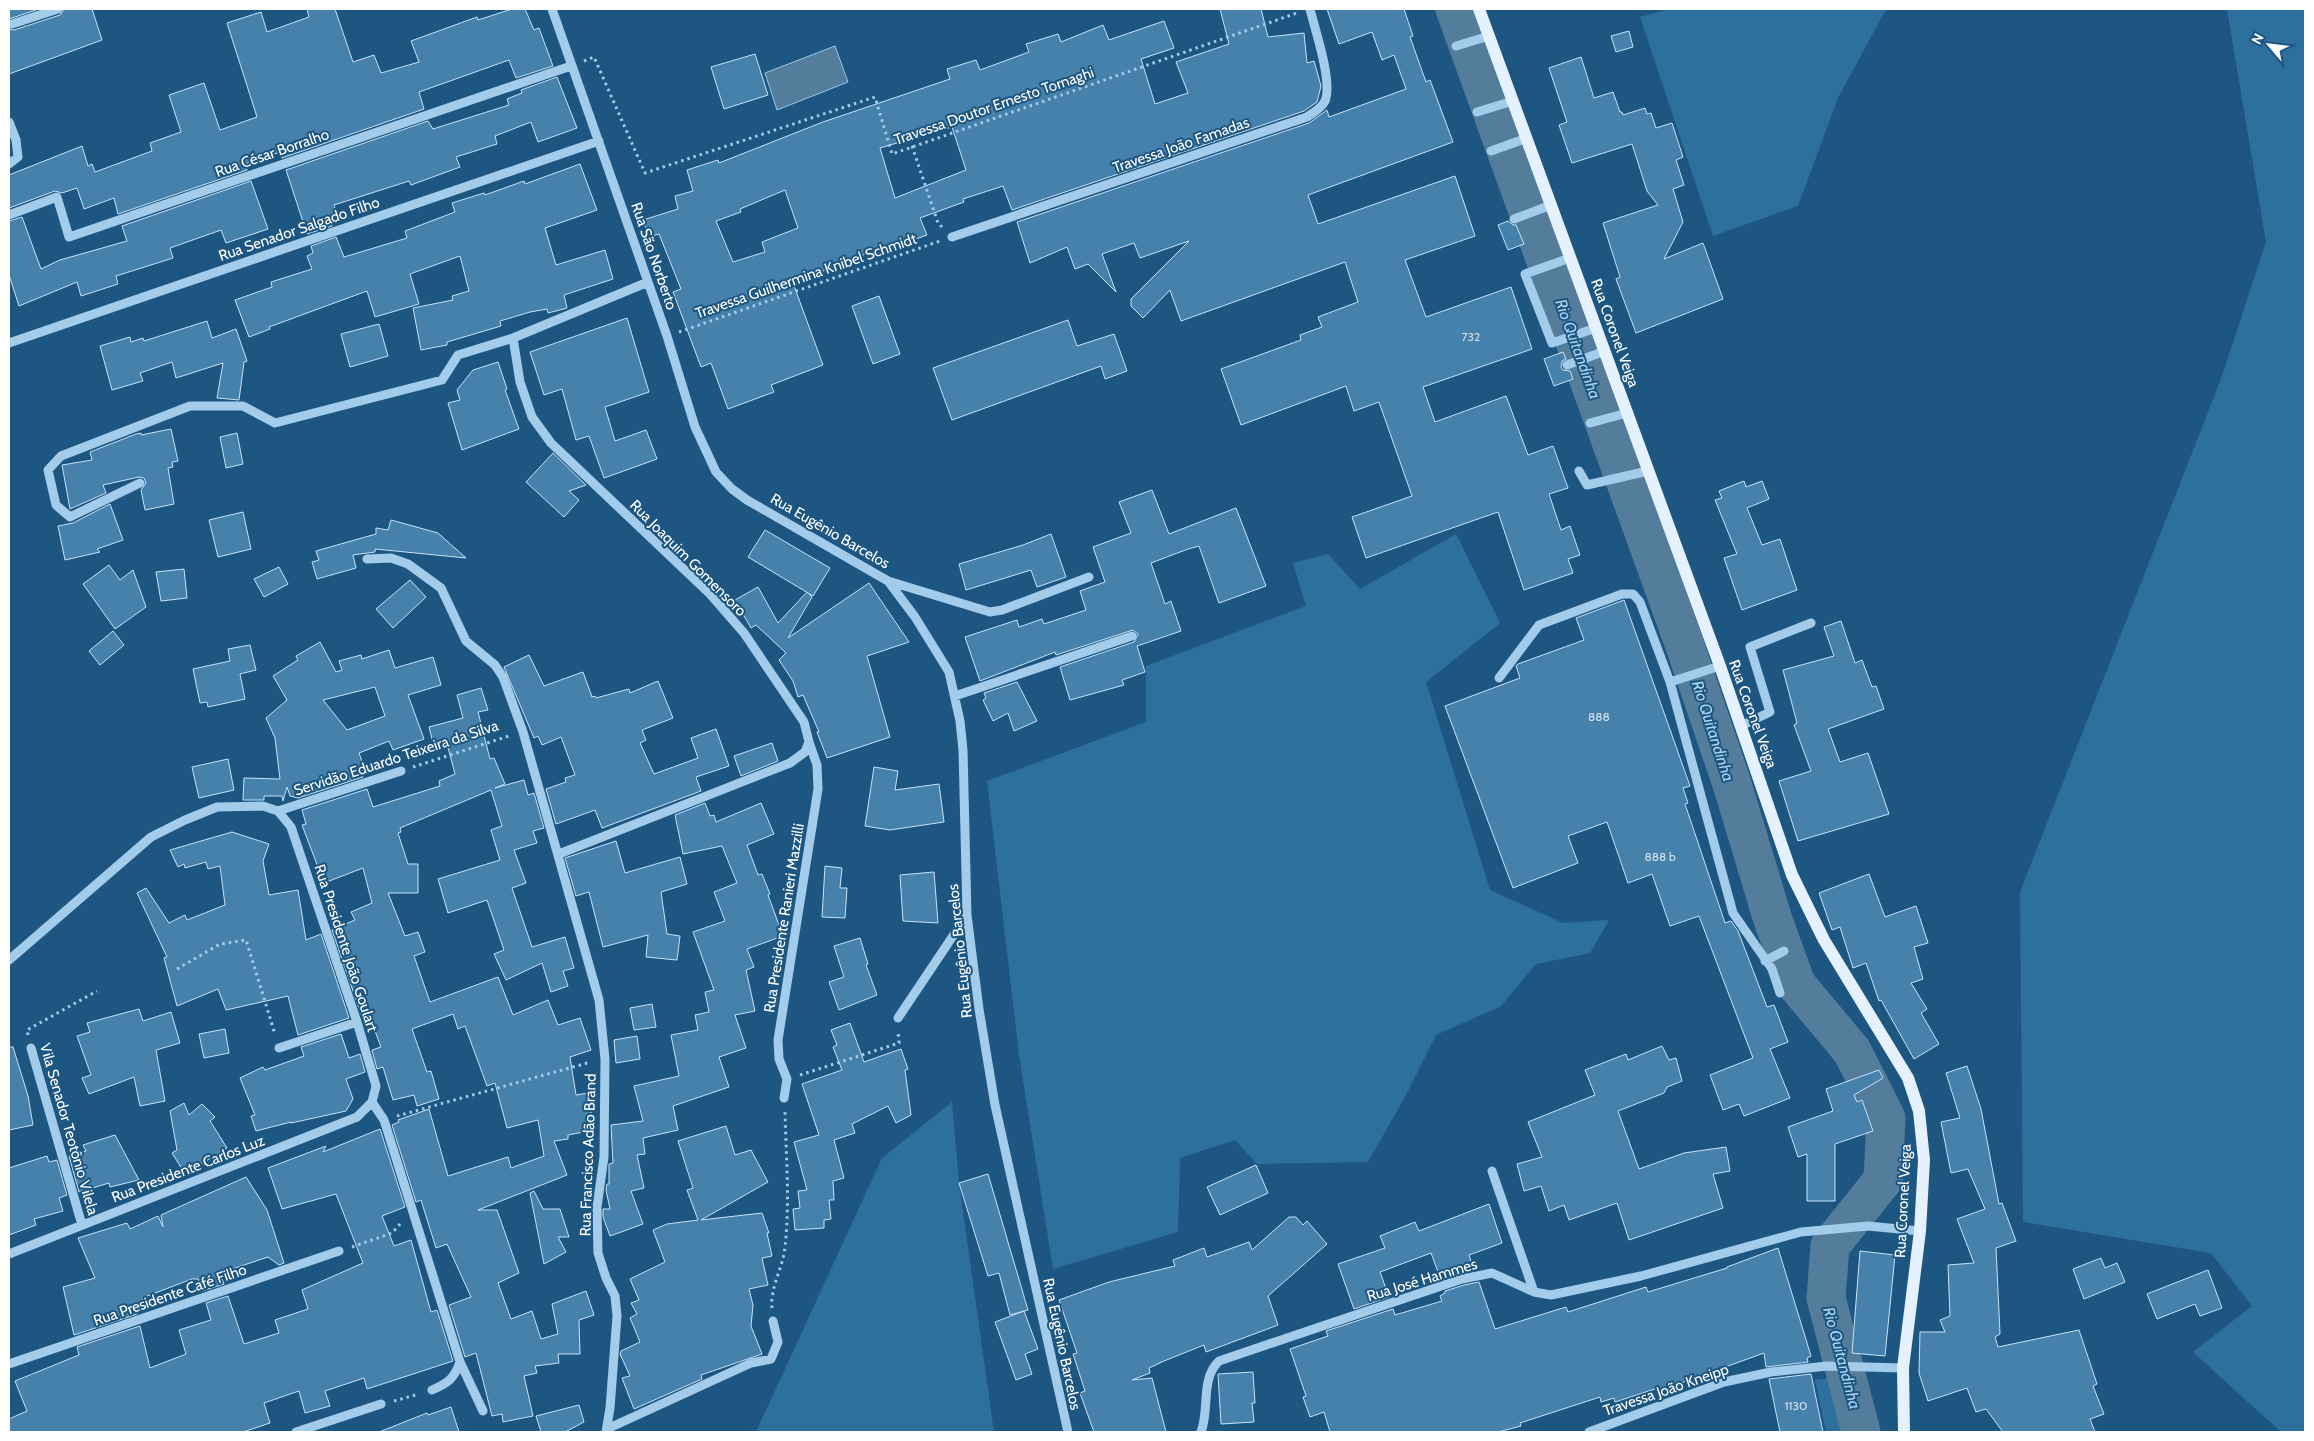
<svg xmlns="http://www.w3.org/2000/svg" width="2314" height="1441" font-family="Cabin,sans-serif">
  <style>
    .green { fill: #2d709e }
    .water { fill: #537d9b; stroke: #96c9eb }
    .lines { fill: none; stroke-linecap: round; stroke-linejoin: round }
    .river { stroke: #537d9b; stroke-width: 39 }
    .building { fill: #4681ab; stroke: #c7e3f7; fill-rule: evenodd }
    .path { stroke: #a2cce9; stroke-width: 3; stroke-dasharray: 2.5 4; stroke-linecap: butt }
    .minor { stroke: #a2cce9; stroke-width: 9 }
    .major { stroke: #e5f2fe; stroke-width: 12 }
    .labels { text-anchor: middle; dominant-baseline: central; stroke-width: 4; stroke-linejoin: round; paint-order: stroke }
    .number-label { font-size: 12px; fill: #d1e0ea }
    .street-label { font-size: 15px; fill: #fff; stroke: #1d5781 }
    .water-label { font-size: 16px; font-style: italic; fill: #aed6f1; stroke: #1d5781 }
  </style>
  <rect width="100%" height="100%" fill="#1d5781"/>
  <path class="green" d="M1669,9H1886L1838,98L1798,206L1713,236L1640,17Z
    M2227,9H2305V1432H2281L2193,1352L2252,1306L2211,1253L2023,1222L2020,892L2221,379L2266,242Z
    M1456,534L1500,623L1426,682L1490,890L1563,923L1609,920L1590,953L1536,964L1501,1006L1436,1035L1406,1095L1368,1162L1257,1164L1235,1140L1180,1158L1178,1232L1053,1269L1019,1055L987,781L1146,722V666L1306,606L1293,563L1328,554L1360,589Z
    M952,1102L959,1183L994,1432H756L882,1158Z
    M1841,1377L1853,1432H1826L1815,1380Z"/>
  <path class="water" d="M835,46L848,82L777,110L765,73Z"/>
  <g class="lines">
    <path class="river" d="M1455,9L1685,646L1732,784L1772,917L1796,984L1852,1051L1886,1118L1883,1180L1830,1246L1826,1298L1861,1432"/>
  </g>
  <path class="building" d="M9,9H39L9,19Z
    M64,9H92L102,40L9,74V29L14,30L60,15Z
    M307,9H335L353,62L374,55L381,73L419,62L411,41L477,17L478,20L512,9H525L534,30L539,28L553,66L516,78L509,60L419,92L424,109L282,158L280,152L245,164L247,170L118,214L114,198L84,209L77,188L62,193L55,191L9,208V175L82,146L88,166L92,164L95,172L152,151L150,143L181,132L169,95L204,83L220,130L257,117L227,23L261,12L267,32L309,17Z
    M1220,9H1261L1268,37L1304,33L1307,63L1314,61L1321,86L1317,102L1304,111L1012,210L1003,186L963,199L964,202L920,218L927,235L894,247L893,243L793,283L823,365L771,385L774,392L728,409L711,363L701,367L673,292L681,289L659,234L649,237L643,220L678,209L675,196L693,191L687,170L718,160L719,163L823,122L950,79L947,69L976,60L980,70L1029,52L1026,44L1058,34L1061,42L1103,25L1109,40L1164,21L1174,48L1141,59L1155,104L1188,93L1176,62L1229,44ZM952,127L966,170L895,198L880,148ZM785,190L798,228L762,242L765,252L733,262L716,221L741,212L740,209Z
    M1327,9H1404L1413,36L1410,37L1426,82L1430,80L1453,142L1308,195L1318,224L1455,176L1475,236L1405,260L1426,317L1511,287L1532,349L1423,387L1435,422L1506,396L1528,455L1553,446L1568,488L1549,494L1561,530L1570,526L1580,555L1568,559L1573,573L1524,590L1498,512L1366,558L1352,517L1412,496L1379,402L1354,411L1346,386L1241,425L1221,369L1301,340L1300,335L1322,327L1318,317L1358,302L1345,262L1181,321L1170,290L1143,318L1131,306V299L1189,241L1140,258L1134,243L1102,254L1116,292L1088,264L1075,269L1067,247L1030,263L1017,222L1309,123L1327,110L1329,117L1406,89L1394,55L1382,60L1372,32L1339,44Z
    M1629,31L1633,47L1616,52L1611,36Z
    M755,54L768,95L724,109L711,67Z
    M1581,57L1594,98L1613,92L1620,112H1622L1623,115L1645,108L1647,114L1651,113L1656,128L1672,123L1683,157L1676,160L1684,185L1673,189L1683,222L1664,259L1703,243L1723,299L1636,333L1616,279L1620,277L1603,223L1658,205L1647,191L1632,144L1572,163L1559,125L1567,122L1549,68Z
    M557,77L577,128L538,142L531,122L495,136L497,144L456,157L460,167L411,185L409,181L334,205L337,214L329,217L332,226L307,234L286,170L428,121L433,129L509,105L507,99L522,93L521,90Z
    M580,164L597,210L545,228L556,265L605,250L613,279L564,295L567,308L548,313L547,309L530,312L500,321L501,326L447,342V345L421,350L413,308L453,300L452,296L469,291L460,256L410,274L419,304L375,317L367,291L269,327L270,329L249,337L235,300L272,287L271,282L312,269L307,256L313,253L311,246L336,237L344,257L407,238L405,231L455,212L452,203L484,193L485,195L524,181L525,184Z
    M251,181L268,229L226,243L221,230L170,248L173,258L116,276L118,284L81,296L77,282L19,306L9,275V221L22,217L41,269L60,260L127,241L122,226Z
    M1508,221L1513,225H1516L1524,244L1508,250L1498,225Z
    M879,296L900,354L873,364L852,306Z
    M627,318L649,392L605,407L615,441L646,430L657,459L604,478L589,436L576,440L562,389L544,395L530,352Z
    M1068,320L1077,346L1114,334L1127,371L1105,379L1101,366L952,420L933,368Z
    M207,321L212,338L236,329L247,361L244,362L239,400L217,398L223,363L176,378L172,362L140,373L143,381L112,390L100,346L130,337L131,342L143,338L144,341Z
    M379,324L388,356L350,367L341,334Z
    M1563,352L1566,359L1562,361L1561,367L1563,370L1570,371L1573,379L1554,386L1544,359Z
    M498,362L507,389L505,390L519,429L462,450L448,403L460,400L457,390L473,370Z
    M171,429L178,461L172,462L173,467L168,468L174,504L145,510L141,490L146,483L144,478L139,477L103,485L106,493L70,509L62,465L92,460L90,452L136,434L141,433V435Z
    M237,433L243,464L226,468L220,437Z
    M553,453L586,485L569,491L579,500L564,517L526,482Z
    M1744,481L1746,487L1762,481L1769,499L1747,508L1762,545L1780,539L1797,590L1742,610L1724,558L1737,554L1715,500L1722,498L1719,491Z
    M1152,490L1169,534L1236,508L1266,586L1219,603L1199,546L1188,549L1151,563L1165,604L1171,601L1181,631L1137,646L1145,672L1122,680L1124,685L1070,700L1060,667L1134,642L1138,634L1133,630L1056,655L1055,652L980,681L965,637L1017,620L1019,627L1042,619L1044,624L1086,610L1080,591L1105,582L1093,547L1131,533L1119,502Z
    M110,504L123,540L97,549L100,552L65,560L58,526L73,523Z
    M243,512L251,549L218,557L209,520Z
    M391,520L438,533L466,558L375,549V552L353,555L356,568L317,579L312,562L319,560L316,551L376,534V528L388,530Z
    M765,530L830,568L813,596L748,557Z
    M1051,534L1066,577L1037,587L1031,570L966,590L959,564L1023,545Z
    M109,565L120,580L133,570L146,607L115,629L83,584Z
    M279,567L288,584L264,597L254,579Z
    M184,569L187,598L161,601L156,572Z
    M410,580L426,597L393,628L376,609Z
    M869,583L909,642L867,656L890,737L827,758L817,732H819L803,695L798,697L793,681L779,660L786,653L756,625L751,628L735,600L758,587L778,623L807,592L812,597L788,638Z
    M1624,600L1690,786L1683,788L1688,803L1685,804L1725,923L1731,921L1738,931L1767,1007L1774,1005L1788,1042L1770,1049L1790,1098L1744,1116L1739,1104L1723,1110L1710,1075L1753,1058L1699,916L1670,926L1652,874L1628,883L1607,822L1568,836L1578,863L1513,888L1445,706L1520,678L1516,666L1518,664L1584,640L1576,618Z
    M1841,621L1855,663L1862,660L1872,687L1876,686L1884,709L1828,729L1840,762L1868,753L1889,814L1798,841L1779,781L1811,771L1794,725L1797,723L1783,670L1834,656L1824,627Z
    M113,631L124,645L100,665L89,651Z
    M320,642L336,672L342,670L339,661L361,655L362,659L389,650L395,668L433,657L441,685L408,695L424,739L393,750L389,741L359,753L365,770L361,772L363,777L298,798L290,796L287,787L283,801L282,796H264V800H243L244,778L280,779L275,738L266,718L287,700L273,676L298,660L296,656ZM375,687L385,716L347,730L323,700Z
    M250,645L256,670L240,674L245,699L208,707L207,702L200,703L193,669L230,661L228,649Z
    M529,655L544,686L583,672L592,697L595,696L596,698L629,689L630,693L658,681L673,718L642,730L646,740L640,743L654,774L698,758L691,738L716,729L729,766L696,777L701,791L602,828L595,810L556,824L546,789L566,782L565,778L575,775L561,737L542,745L538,736L534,738L504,667Z
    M1017,682L1037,721L1014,731L1008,713L993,721L983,700L986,698L984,693Z
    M481,688L488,710L478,712L490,759L494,758L505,784L495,788L524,780L528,795L534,793L544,828L533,831L537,843L514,850L526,883L512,888L532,947L565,937L574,968L563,971L568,986L551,992L542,963L506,980L494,954L504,950L487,900L448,913L438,879L500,860L491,830L502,826L491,790L400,828L401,832L398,833L408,864H418V893H388L405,936L418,932L425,952L414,956L430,1002L498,977L513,1015L548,1000L558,1025L580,1018L591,1050L570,1057L576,1095L588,1093L594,1130L568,1135V1139L554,1141L567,1175L478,1210H497L519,1273L498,1283L511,1319L532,1311L541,1339L558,1334L552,1304L586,1291L594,1315L579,1320L580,1354H558L559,1363L535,1366L537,1373L524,1376L533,1416L503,1422L502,1414L492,1416L476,1353L465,1357L449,1305L471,1297L447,1244L436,1248L421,1200L416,1202L392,1125L399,1122L398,1120L429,1109L448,1176L508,1157L511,1168L544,1156L538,1120L507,1128L495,1083L487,1086L465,1026L458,1029L453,1014L412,1029L427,1072L431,1071L439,1099L417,1106L414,1095L393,1100L383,1067L377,1069L372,1050L381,1047L369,1015L362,1017L332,930L355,920L351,912L372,903L363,868L324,883L302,825L306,824L302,810L367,789L373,807L440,786L439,781L455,774L446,740L433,743L429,727L463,718L457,695Z
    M772,743L778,761L741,776L734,756Z
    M228,759L234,790L199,798L192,767Z
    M874,767L898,771L895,790L939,784L944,822L890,830L865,826Z
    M705,803L710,816L714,815L716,822L761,803L774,834L747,845L758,875L762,874L770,894L768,895L783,936L747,949L754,967L746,970L755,1011L735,1015L746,1048L719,1057L729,1087L673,1106L678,1130L643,1138L645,1154L637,1155L644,1188L631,1191L643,1224L610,1236L603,1217V1209H610L606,1190L607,1184H609V1164L613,1163L611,1125L643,1121L634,1086L679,1076L671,1035L698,1030L695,1015L709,1012L705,992L714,990L693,932L725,921L714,892L737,883L722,846L683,854L675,815Z
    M232,832L269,844L263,861L269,895L298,890L306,940L321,934L349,1018L298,1035L288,996L226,1010L218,989L177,1006L164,958L167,957L137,893L146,888L169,923L185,915L187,920L225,905L220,866L208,869L206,862L185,868L184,864L178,867L170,850Z
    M616,841L625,873L680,857L687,884L661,892L667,934L680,936L677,960L646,957L648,935L603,947L589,892L576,896L565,858Z
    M825,866L842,868L840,888H847L845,918L822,917Z
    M934,872L938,923L903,921L900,875Z
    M1869,874L1885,917L1916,906L1928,943L1914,947L1923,979L1911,983L1927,1009L1921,1013L1939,1044L1914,1059L1881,1000L1879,1001L1866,963L1853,968L1840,927L1832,930L1819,893Z
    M860,938L868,964L866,965L877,995L839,1010L829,982L844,977L834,946Z
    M652,1004L656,1027L634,1030L630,1008Z
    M139,1009L143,1021L171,1012L180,1043L156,1050L165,1101L140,1106L134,1077L89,1094L82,1078L91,1075L77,1036L90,1032L87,1023Z
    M850,1023L864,1062L901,1049L908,1069L905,1070L911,1115L896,1123L888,1106L852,1124L855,1133L834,1140L844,1178L833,1181L834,1200H829L831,1219L824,1220V1228L795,1230L793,1209L800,1208L798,1191L807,1190L794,1142L819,1135L802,1084L842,1070L833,1047L837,1045L831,1030Z
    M225,1029L229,1053L204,1058L199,1034Z
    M341,1034L349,1058L360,1054L365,1072L346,1079L353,1099L346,1111L291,1123V1122L256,1131L251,1116L255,1115L240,1078L263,1067L265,1070L304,1056L301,1047Z
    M637,1036L640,1059L616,1063L614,1040Z
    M1662,1046L1669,1060L1676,1058L1682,1081L1667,1087L1664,1093L1618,1111L1639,1169L1684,1153L1726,1147L1730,1171L1713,1174L1723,1208L1629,1240L1617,1203L1569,1220L1564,1205L1549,1211L1541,1186L1524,1191L1517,1164L1542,1157L1528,1122L1595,1095L1585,1070L1626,1054L1628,1060Z
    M9,1047H13L28,1096L33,1125L9,1130Z
    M1967,1066L1981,1109L1999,1204L2002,1203L2016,1241L1996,1248L2000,1334L1995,1337L1998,1347L2079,1330L2097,1384L2093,1386L2104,1414L2090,1419L2095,1432H2003L1986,1409L1976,1412L1967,1388L1928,1401L1919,1373L1920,1332H1945L1940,1320L1950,1316L1948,1265L1974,1263L1957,1219L1985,1209L1968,1169L1951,1173L1941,1122L1960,1118L1946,1073Z
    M1879,1070L1883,1078L1854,1095L1857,1102L1862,1100L1873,1131L1835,1144V1201H1807V1154L1798,1157L1788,1127L1833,1111L1826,1089Z
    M184,1103L189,1115L202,1104L215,1117L210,1121L227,1148L201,1164L182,1169L172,1153L177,1150L170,1111Z
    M726,1126L735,1155L751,1150L768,1182L701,1220L762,1213L769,1233H767L772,1256L762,1258L768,1285L749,1289L753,1305L751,1326L762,1354L701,1375L702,1379L634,1409L622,1378L630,1376L620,1354L621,1351L640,1342L630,1318L637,1314L631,1303L639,1300L630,1279L665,1262L653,1230L667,1224L698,1220L687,1190L693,1188L678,1141Z
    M380,1129L405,1207L382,1216L394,1246L411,1240L431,1312L437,1310L453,1361L367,1389L364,1378L325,1391L330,1406L305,1413L299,1391L264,1403L270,1423L243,1432H9V1419L27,1411L15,1381L79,1355L77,1347L140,1326L150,1368L186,1354L179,1330L211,1320L206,1303L228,1296L244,1344L279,1333L275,1320L308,1309L302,1290L363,1263L336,1194L282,1209L268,1168L326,1146L323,1152Z
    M115,1135L139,1180L110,1187L109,1183L79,1192L69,1156L86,1151L83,1145Z
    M47,1156L49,1162L57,1160L67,1195L59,1198L63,1211L34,1219L36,1225L9,1235V1168Z
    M1256,1165L1268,1193L1220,1215L1207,1187Z
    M988,1174L1028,1310L1010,1315L999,1273L988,1276L959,1183Z
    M246,1177L267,1210L284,1263L279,1265L268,1257L220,1273L224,1284L202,1291L198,1279H192L142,1298L145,1307L136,1310L137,1314L74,1335L63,1287L95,1278L78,1238L127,1223L130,1229L158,1216L163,1227L161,1215Z
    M534,1191L543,1209H560L569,1237H558L566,1252L544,1264L530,1193Z
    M1489,1204L1502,1243L1469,1255L1474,1270L1441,1280L1431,1253L1380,1272L1389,1297L1354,1309L1338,1264L1385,1248L1380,1236L1415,1222L1419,1231Z
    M1289,1217H1296L1303,1225L1307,1221L1327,1244L1268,1296L1278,1325L1206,1352L1204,1345L1164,1361L1149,1368L1150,1373L1132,1380L1152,1378L1166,1432H1094L1080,1393L1085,1391L1073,1354L1077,1353L1059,1300L1109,1282L1175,1266L1173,1260L1204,1248L1207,1257L1249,1242L1252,1250Z
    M1778,1248L1811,1356L1807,1358L1808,1362L1766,1367L1764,1353L1659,1391L1658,1388L1615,1402L1614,1398L1601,1402L1600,1397L1520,1423L1521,1426L1498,1432H1330L1324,1412L1310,1417L1303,1397L1306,1396L1290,1349L1328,1336L1326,1331L1393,1309L1395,1315L1442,1301L1440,1296L1445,1293V1291L1464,1285L1479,1282L1495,1329L1566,1307L1568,1312L1646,1287L1648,1292L1727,1268V1267Z
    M1860,1251L1895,1255L1885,1356L1852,1353Z
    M2101,1258L2105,1268L2117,1263L2125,1282L2084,1299L2073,1269Z
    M2208,1270L2222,1308L2200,1316L2195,1304L2157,1319L2147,1294Z
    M1024,1311L1038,1349L1025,1354L1032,1374L1016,1380L995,1322Z
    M1253,1372L1255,1403H1252L1254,1422L1221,1424L1218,1374Z
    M1811,1374L1823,1432H1780L1769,1379Z
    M579,1405L584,1422L565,1432H541L536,1416Z
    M451,1407L459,1432H379L427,1413L428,1415Z"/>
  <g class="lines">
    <path class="path" d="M584,61L594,57L645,173L875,97L892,154L1297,13
      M912,146L938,223L942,227
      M679,332L940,241
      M413,767L509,736
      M177,969L220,944L246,940L275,1034
      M28,1035L27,1030L97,991
      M800,1075L899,1043L898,1031
      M397,1116L591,1062
      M352,1247L392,1233L401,1223
      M772,1308C770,1287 783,1268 785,1247C790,1202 786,1156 785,1111
      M394,1401L419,1394"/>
    <path class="minor" d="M552,9L667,336L695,427L716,472L732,489L747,500L888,581L915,617L949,672L960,721L963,750L967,915L979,1009L995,1105L1068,1432
      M12,24L58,9
      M1456,46L1489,36
      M1477,112L1513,101
      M9,122L16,140L18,157L9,164
      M1491,151L1527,138
      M9,215L57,197L69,237L571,66
      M1514,219L1551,205
      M952,237L1307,117C1314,112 1321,109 1325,101C1333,82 1315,30 1310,9
      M1570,258L1525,274L1552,343L1596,328
      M9,343L599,141
      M1567,365L1605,351
      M1590,423L1627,413
      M1579,471L1587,485L1648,471
      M140,483L70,517L56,505L48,470L61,456L190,406H243L275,423L442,380L458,355L513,338
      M367,559L391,558L408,564L441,588L466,641L495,665L503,677L523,732L599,1000L605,1059L604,1157L597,1207L598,1253L606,1278L615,1296L617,1316L610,1408L606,1432
      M888,581L990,612L1002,610L1089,577
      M1499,678L1539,625L1622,594H1633L1640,602L1670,682L1733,913L1772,969L1780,993
      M1670,682L1720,666
      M955,696L1132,636
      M1741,726L1770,712L1750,647L1811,623
      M278,811L401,771
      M559,854L790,763L805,752L809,742L804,722L744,633L710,594L551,443L532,417L520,382L513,338L648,282
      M9,960L151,837L185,820L217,807L263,806L278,811L291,827L357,1022L376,1086L372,1102L384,1120L460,1362C454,1379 448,1383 432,1390
      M1765,961L1784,951
      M898,1018L967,915
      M31,1048L82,1225
      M279,1048L357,1022
      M784,1098L787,1079L779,1059L778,1040L818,789L817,765L809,742
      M1492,1171L1534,1292
      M9,1254L357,1117L372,1102
      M460,1362L483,1411
      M9,1364L339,1251
      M607,1429L751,1363L771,1359L778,1342L773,1321
      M296,1432L381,1404
      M1201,1432C1210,1409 1200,1379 1219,1361L1462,1279L1492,1273L1534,1292L1551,1295L1641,1276L1801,1232L1868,1226L1920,1231
      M1589,1432L1724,1382L1771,1372L1827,1366L1903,1368"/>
    <path class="major" d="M1479,9L1720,666L1792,875L1824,940L1908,1078L1919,1111L1924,1160L1920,1231L1903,1368L1904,1432"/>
  </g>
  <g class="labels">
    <g class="number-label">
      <text x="1471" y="336">732</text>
      <text x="1599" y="716">888</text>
      <text x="1660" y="856">888 b</text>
      <text x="1796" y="1405">1130</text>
    </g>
    <g class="street-label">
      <text transform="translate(994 106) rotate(-19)">Travessa Doutor Ernesto Tornaghi</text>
      <text transform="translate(1181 145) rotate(-19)">Travessa João Famadas</text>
      <text transform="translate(272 153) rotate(-19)">Rua César Borralho</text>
      <text transform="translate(299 229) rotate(-19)">Rua Senador Salgado Filho</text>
      <text transform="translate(654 256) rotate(71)">Rua São Norberto</text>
      <text transform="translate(806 276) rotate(-19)">Travessa Guilhermina Knibel Schmidt</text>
      <text transform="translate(1615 333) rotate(70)">Rua Coronel Veiga</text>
      <text transform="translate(830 531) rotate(30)">Rua Eugênio Barcelos</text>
      <text transform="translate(688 558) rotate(45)">Rua Joaquim Gomensoro</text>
      <text transform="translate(1753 714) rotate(70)">Rua Coronel Veiga</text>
      <text transform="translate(396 758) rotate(-18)">Servidão Eduardo Teixeira da Silva</text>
      <text transform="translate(784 918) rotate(-81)">Rua Presidente Ranieri Mazzilli</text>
      <text transform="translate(346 948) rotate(72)">Rua Presidente João Goulart</text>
      <text transform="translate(960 951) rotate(-96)">Rua Eugênio Barcelos</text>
      <text transform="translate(69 1129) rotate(74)">Vila Senador Teotônio Vilela</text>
      <text transform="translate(588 1155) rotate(-88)">Rua Francisco Adão Brand</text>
      <text transform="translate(188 1169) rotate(-21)">Rua Presidente Carlos Luz</text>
      <text transform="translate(1903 1201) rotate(-87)">Rua Coronel Veiga</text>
      <text transform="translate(1422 1280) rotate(-17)">Rua José Hammes</text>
      <text transform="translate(170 1295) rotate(-19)">Rua Presidente Café Filho</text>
      <text transform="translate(1062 1344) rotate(78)">Rua Eugênio Barcelos</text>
      <text transform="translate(1666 1390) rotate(-19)">Travessa João Kneipp</text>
    </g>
    <g class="water-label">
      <text transform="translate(1578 349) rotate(70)">Rio Quitandinha</text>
      <text transform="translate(1713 731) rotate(72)">Rio Quitandinha</text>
      <text transform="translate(1842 1358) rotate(75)">Rio Quitandinha</text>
    </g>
  </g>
  <rect width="2314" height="1441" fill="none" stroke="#ffffff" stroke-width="20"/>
  <g transform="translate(2269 45) rotate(298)" stroke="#1d5781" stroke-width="4" paint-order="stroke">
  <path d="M0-4L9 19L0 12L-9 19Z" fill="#ffffff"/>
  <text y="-8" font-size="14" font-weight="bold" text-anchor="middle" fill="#ffffff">N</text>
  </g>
</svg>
